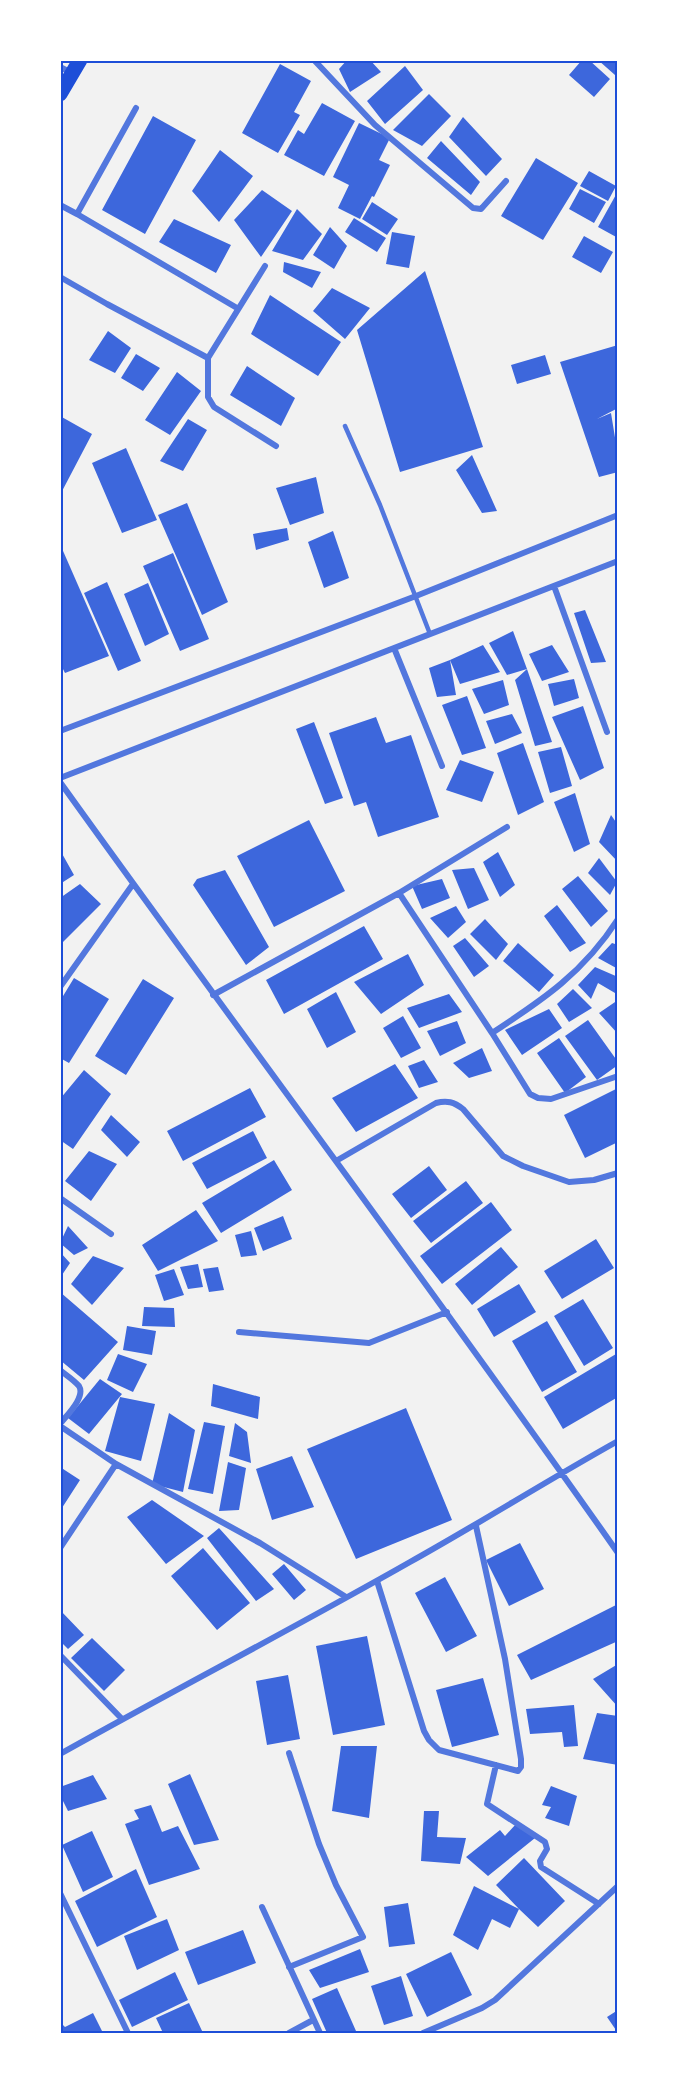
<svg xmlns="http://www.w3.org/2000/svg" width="678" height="2093" font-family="'Work Sans',sans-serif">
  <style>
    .building { fill: #3d67dc }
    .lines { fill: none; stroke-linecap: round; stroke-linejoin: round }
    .service { stroke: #5277de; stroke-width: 4.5 }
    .minor { stroke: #5277de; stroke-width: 6 }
    .primary { stroke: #1d4ed8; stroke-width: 15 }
    .neatline { fill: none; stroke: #1d4ed8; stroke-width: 2 }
  </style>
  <rect width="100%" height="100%" fill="#f2f2f2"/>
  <path class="building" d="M347,60H370L381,72L350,92L339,69Z
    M582,60H589L610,79L594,97L569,75Z
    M598,60H618V72L615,75Z
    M280,64L311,81L294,112L300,115L278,153L242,133Z
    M405,66L423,90L385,124L367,101Z
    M429,94L451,116L422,146L393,130Z
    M322,103L355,121L324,176L284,155L298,130L304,134Z
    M153,116L196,140L145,234L102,210Z
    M463,117L502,159L486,176L449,137Z
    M359,123L390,138L379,160L390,165L374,197L372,196L360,219L338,208L349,185L333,177Z
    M441,141L480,182L471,195L427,158Z
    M220,150L253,176L219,222L192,191Z
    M536,158L578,183L543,240L501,216Z
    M589,171L616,186L608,201L580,186Z
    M580,189L606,202L594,223L569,209Z
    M262,190L292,211L261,257L234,220Z
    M618,191V238L598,227Z
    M372,202L398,219L387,235L362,219Z
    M297,209L322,234L303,260L272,251Z
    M354,218L386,238L377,252L345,232Z
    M174,219L231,245L216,273L159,242Z
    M330,227L347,246L334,269L313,255Z
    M392,232L415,236L409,268L386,264Z
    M584,236L613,252L601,273L572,257Z
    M284,262L321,272L312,288L283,272Z
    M425,271L483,447L400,472L357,330Z
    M332,288L370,308L345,339L313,311Z
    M270,295L341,342L318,376L251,334Z
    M108,331L131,348L115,373L89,360Z
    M618,345V408L597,419L611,413L618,456V472L599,477L560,362Z
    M136,354L160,368L143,391L121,378Z
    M545,355L551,374L517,384L511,365Z
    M247,366L295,398L281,426L230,395Z
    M177,372L201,391L170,435L145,420Z
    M60,416L92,434L60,495Z
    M188,419L207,430L183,471L160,461Z
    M126,448L157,520L122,533L92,463Z
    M472,455L497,511L482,513L456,470Z
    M316,477L324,513L290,525L276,488Z
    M187,503L228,602L202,615L158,515Z
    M287,528L289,540L256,550L253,534Z
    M333,531L349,578L324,588L308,542Z
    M60,544L109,656L65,673L60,663Z
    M173,553L209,639L180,651L143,566Z
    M107,582L141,661L118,671L84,593Z
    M148,583L169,634L145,646L124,594Z
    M585,610L606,662L591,663L574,613Z
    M513,631L527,669L552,742L535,746L515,680L527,669L507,675L489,643Z
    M483,645L500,672L460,684L450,660Z
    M552,645L569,672L542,681L529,654Z
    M450,660L456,695L437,697L429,668Z
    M574,679L579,698L554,706L548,684Z
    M503,680L509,705L484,714L472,689Z
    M467,696L486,748L462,755L442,705Z
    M583,706L604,768L580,780L552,717Z
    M512,714L522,733L495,744L486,721Z
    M376,717L386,743L411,735L439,817L378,837L366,802L354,806L329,733Z
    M314,722L343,798L325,804L296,729Z
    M523,743L544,802L518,815L497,753Z
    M561,747L572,786L550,793L538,752Z
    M460,760L494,772L482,802L446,790Z
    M575,793L590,844L574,852L554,802Z
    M611,815L618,825V862L599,842Z
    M309,820L345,891L274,927L237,856Z
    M60,850L74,875L60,884Z
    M498,852L515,885L500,897L483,862Z
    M599,858L617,882L610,895L588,873Z
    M474,868L489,900L468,909L452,870Z
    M225,870L269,947L246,965L193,885L197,879Z
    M578,876L608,911L591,927L562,889Z
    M442,879L450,898L422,909L412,886Z
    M80,884L101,904L60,945V898Z
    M557,905L586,943L570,952L544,916Z
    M456,906L466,922L448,938L430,918Z
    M485,919L508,944L496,960L470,934Z
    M364,926L383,959L284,1014L266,980Z
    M465,938L489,966L474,977L453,946Z
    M518,943L554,975L539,992L503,961Z
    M612,943L618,945V969L598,958Z
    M408,954L424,985L381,1014L354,982Z
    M595,967L618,977V991L615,993L598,983L591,999L578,985Z
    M74,978L109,999L69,1063L60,1058V1001Z
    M143,979L174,998L126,1075L95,1056Z
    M573,989L592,1008L569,1022L557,1004Z
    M336,992L356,1032L327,1048L307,1009Z
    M449,994L462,1012L419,1028L407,1008Z
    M618,1000V1034L599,1013Z
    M549,1009L562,1028L522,1055L505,1030Z
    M403,1016L421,1048L401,1058L383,1028Z
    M588,1020L618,1062V1065L597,1080L565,1036Z
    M457,1021L466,1043L440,1056L427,1031Z
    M559,1038L586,1077L565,1093L537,1053Z
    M482,1048L492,1071L469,1078L453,1063Z
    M424,1060L438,1082L419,1088L408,1066Z
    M395,1064L418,1098L356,1132L332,1098Z
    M84,1070L111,1094L73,1149L60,1140V1099Z
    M250,1088L266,1117L183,1161L167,1131Z
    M618,1088V1142L585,1158L564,1115Z
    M111,1115L140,1142L127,1157L101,1130Z
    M253,1131L267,1158L207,1189L192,1163Z
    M89,1151L117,1164L91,1201L65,1181Z
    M274,1160L292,1190L221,1233L202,1203Z
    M429,1166L447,1190L411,1218L392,1194Z
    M466,1181L483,1203L431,1243L413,1221Z
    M491,1202L512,1230L442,1284L420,1256Z
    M196,1210L218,1241L158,1271L142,1245Z
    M283,1216L292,1239L263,1251L254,1228Z
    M68,1226L88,1248L74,1255L60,1243Z
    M251,1231L257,1255L241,1257L235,1235Z
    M596,1239L614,1268L562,1299L544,1271Z
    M501,1247L518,1267L472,1305L455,1284Z
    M60,1252L70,1263L60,1278Z
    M93,1256L124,1268L92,1305L71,1284Z
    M198,1264L203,1287L188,1289L180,1267Z
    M218,1267L224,1290L209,1292L203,1269Z
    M174,1269L184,1295L164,1301L155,1275Z
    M519,1284L536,1312L494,1337L477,1309Z
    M60,1292L118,1342L84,1380L60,1360Z
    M583,1299L613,1348L584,1366L554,1316Z
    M144,1307L174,1308L175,1327L142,1326Z
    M547,1321L577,1372L542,1392L512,1341Z
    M127,1326L156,1331L152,1355L123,1350Z
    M118,1354L147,1364L133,1392L107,1380Z
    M616,1354L618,1397L563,1429L544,1397Z
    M100,1379L122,1394L89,1434L68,1418Z
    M213,1384L260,1397L258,1419L211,1406Z
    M120,1397L155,1404L141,1461L105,1451Z
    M406,1408L452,1520L356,1559L307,1449Z
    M169,1413L195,1430L183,1492L152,1484Z
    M204,1422L225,1426L213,1494L188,1489Z
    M235,1423L247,1432L251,1463L229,1456Z
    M292,1456L314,1507L272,1520L256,1469Z
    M228,1462L246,1468L239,1510L219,1511Z
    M60,1467L80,1480L60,1511Z
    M152,1500L204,1536L166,1564L127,1517Z
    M219,1528L274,1589L256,1601L207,1538Z
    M520,1543L544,1589L509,1606L486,1560Z
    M203,1548L250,1603L217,1630L171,1576Z
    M284,1564L306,1590L294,1600L272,1574Z
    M445,1577L477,1636L446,1652L415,1593Z
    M618,1604V1641L531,1680L517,1655Z
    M60,1610L84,1635L68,1649L60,1641Z
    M367,1636L385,1725L333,1735L316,1646Z
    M92,1638L125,1670L104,1691L71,1658Z
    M618,1664V1707L593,1679Z
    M288,1675L300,1739L267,1745L256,1681Z
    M483,1678L499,1735L452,1747L436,1690Z
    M574,1705L578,1746L564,1747L562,1732L530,1734L526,1709Z
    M597,1713L618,1716V1765L583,1759Z
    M341,1746H377L369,1818L332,1811Z
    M190,1774L219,1840L194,1845L168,1784Z
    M93,1775L107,1799L68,1811L60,1795V1787Z
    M551,1786L577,1796L569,1826L545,1818L551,1807L542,1805Z
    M151,1805L162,1832L178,1826L200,1869L149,1885L125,1824L139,1819L134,1810Z
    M424,1811H439L437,1837L466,1838L460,1864L421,1861Z
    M516,1824L535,1838L488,1876L466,1857L500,1830L505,1836Z
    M92,1831L113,1877L83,1892L62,1845Z
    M524,1858L565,1901L538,1927L519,1909L510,1928L492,1919L478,1950L453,1935L474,1886L519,1909L496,1885Z
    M136,1869L157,1917L97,1947L75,1901Z
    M408,1903L415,1944L389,1947L384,1907Z
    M167,1919L179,1950L137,1970L124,1936Z
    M243,1930L256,1963L198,1985L185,1952Z
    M360,1949L369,1972L320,1988L309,1970Z
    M451,1952L472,1995L427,2017L406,1974Z
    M175,1972L188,2000L132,2027L119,2000Z
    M401,1976L413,2016L384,2025L371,1986Z
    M337,1988L356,2031L352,2033H327L312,1999Z
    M189,2003L203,2033H163L156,2018Z
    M618,2010V2033L607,2017Z
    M93,2013L103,2033H60V2022L65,2027Z"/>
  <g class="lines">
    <path class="service" d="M345,426L380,505L430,634"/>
    <path class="minor" d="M314,60L375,125L473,208L481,209L506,181
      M60,67L72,73
      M60,205L77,214L136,108
      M77,214L237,308
      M60,277L107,304L208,358L265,266
      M208,358V397L214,407L276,446
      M554,586L607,732
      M394,648L442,766
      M60,731L416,596L618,515
      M60,778L618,561
      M60,782C245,1040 436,1293 618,1553
      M399,893L492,1033L530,1094L538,1098L551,1099L618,1076
      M60,987L133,884
      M213,995L399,893L507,827
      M492,1033C544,999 584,972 618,919
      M336,1161L436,1103C447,1100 454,1102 463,1109L503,1156L523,1166L569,1182L594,1180L618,1173
      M60,1198L111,1234
      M239,1332L369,1343L447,1312
      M60,1370C66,1375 74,1380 79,1386C86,1397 66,1416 60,1424
      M60,1426L116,1464L260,1543L346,1597
      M60,1548L116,1464
      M377,1581L424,1731L429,1740L439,1750L518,1771L521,1767V1759L505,1659L476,1526
      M60,1655L122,1719
      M289,1753L319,1844L336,1885L363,1937L289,1967
      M60,1754C176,1689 294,1628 410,1562C480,1523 548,1480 618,1441
      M496,1765L487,1804L545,1842L547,1849L540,1861L541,1867L599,1904
      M60,1893L128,2033
      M262,1907L320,2033
      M289,2033L313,2020
      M423,2033L482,2008L495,2000L618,1886"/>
    <path class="primary" d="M60,94L80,60"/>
  </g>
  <rect width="678" height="2093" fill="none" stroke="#ffffff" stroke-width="123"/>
  <rect x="62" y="62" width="554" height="1970" class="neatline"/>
</svg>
